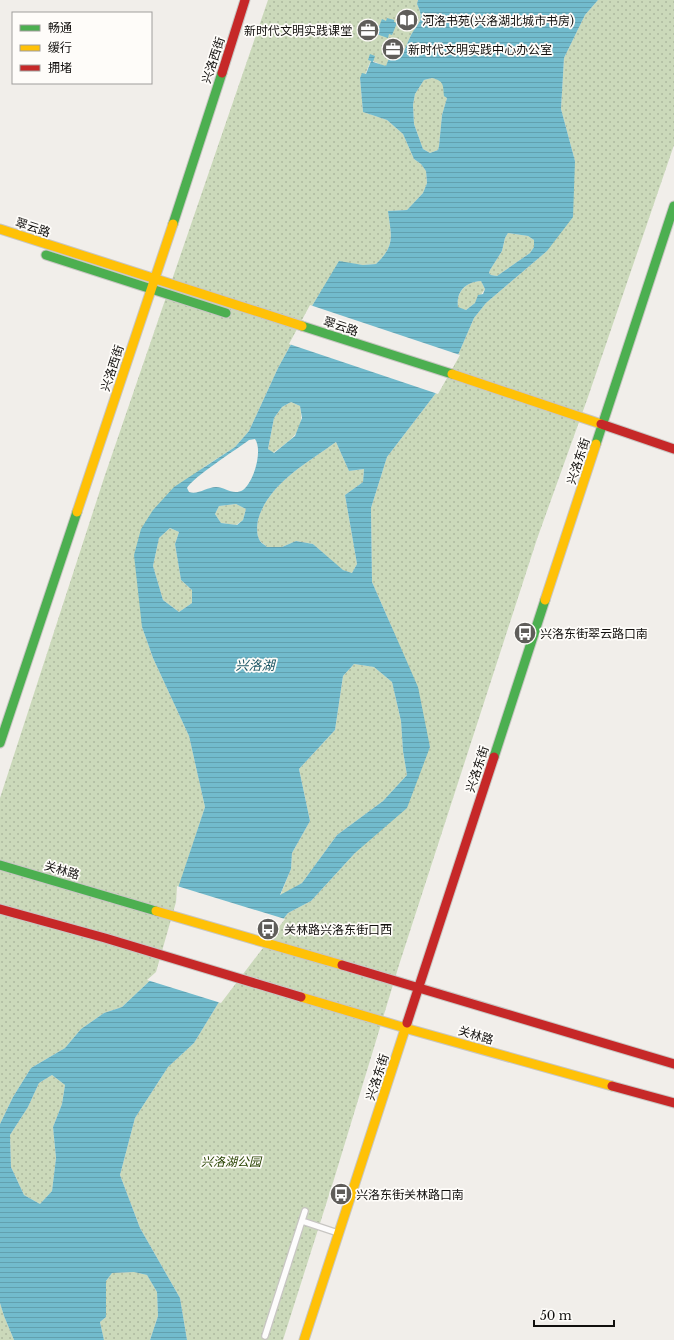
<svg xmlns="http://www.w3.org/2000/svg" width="674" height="1340" font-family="'Libre Baskerville','Noto Sans SC',serif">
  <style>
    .grass { fill: url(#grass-dots) }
    .water { fill: url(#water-rules); fill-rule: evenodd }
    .pier { fill: #f1eeea }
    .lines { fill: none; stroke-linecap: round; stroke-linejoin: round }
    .lane-casing { stroke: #c8c6c3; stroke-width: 8 }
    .fast-casing { stroke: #c8c6c3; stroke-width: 11 }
    .slow-casing { stroke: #c8c6c3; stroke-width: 11 }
    .jam-casing { stroke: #c8c6c3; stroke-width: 11 }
    .lane { stroke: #fdfcfc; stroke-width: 5.5 }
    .fast { stroke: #4caf50; stroke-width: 9 }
    .slow { stroke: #ffc107; stroke-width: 9 }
    .jam { stroke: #c62828; stroke-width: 9 }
    .labels { text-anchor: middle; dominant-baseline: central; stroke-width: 3.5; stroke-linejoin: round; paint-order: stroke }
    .poi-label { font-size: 12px; fill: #110f0d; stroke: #fefcf9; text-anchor: start }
    .street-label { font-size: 12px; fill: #110f0d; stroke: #fefcf9 }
    .park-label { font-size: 12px; font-style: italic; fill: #274200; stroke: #fefcf9 }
    .water-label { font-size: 13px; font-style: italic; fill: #1b5564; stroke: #fefcf9 }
  </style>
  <defs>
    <pattern id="grass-dots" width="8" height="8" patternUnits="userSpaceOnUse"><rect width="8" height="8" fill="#cbd9ba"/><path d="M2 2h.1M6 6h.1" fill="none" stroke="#adb99f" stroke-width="1.8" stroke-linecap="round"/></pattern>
    <pattern id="water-rules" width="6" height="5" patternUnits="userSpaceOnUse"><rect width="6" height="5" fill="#72bbcd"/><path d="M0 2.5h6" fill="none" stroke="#62a0af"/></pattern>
  </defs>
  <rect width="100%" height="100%" fill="#f1eeea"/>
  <path class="grass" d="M268,0H418L417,4C425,21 419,21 411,35C404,49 407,54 389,58L386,67L371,60L365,75L362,74L360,78L363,112L387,120L403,134L414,159L421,164L426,171L427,183L423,193L407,210L388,211C391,236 396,245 376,264L363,265L339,262L312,306L278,368L249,431L235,447L204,467L153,510L142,627L153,658L189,736L205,807L185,868L178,902L158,973L122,1007L104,1013L81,1029L65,1048L31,1068L13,1097L0,1124V798L104,478Z
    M598,0H674V145L588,397L537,539L399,965L335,1176L283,1340H187L180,1298L140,1228L120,1175L135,1118L168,1067L194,1043L219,1002L288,913L311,901L355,853L430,747L390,623L372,582L371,508L387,457L436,393L458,355L474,318L486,303L547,251L575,161L561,109L564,58L585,15Z
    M432,78L439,79L443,84L447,98L442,115L439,146L438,150L430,153L423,149L414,124L413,105L415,94L424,80Z
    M508,233L528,236L534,240V247L530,253L497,276L491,275L489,273L490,270L502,251L505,238Z
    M481,281L485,289L475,303L466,310L458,308C456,292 465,282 481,281Z
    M291,402L300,406C305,432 292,439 273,453L268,449L274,418L282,407Z
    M336,442L349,471L364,469L363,482L345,495L357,564L352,573L342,570L313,544L296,541L282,547H267C265,545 262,543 260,541C256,535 257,526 258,520C268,484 307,463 336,442Z
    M236,504L246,509L243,520L236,525L221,523L215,514L219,506Z
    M170,528L179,532L175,544L181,580L192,590V603L179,612L163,600L153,566L159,538Z
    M354,664L374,667L392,682L401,721L403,751L407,775L383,801L337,835L302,883L280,896L291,869L292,853L310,821L299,769L335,730L343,676Z
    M52,1075L65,1085L62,1104L53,1127L56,1158L52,1191L40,1204L24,1195L11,1167L10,1135L28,1107L39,1083Z
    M135,1272L147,1275L157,1292L158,1316L150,1340H104L100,1322L106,1317V1281L112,1273Z
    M0,1303L4,1316L14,1340H0Z"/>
  <path class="water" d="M418,0H598L585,15L564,58L561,109L575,161L573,217L547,251L486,303L474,318L458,355L436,393L387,457L371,508L372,582L418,687L430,747L407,808L355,853L311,901L288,913L219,1002L194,1043L168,1067L135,1118L120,1175L140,1228L180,1298L187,1340H150L158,1316L157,1292L147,1275L134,1272L112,1273L106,1281V1317L100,1322L104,1340H14L4,1316L0,1303V1124L13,1097L31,1068L65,1048L81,1029L104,1013L122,1007L158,973L175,913L178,888L205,807L189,736L153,658L142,627L134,555L141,529L153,510L174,487L235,447L249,431L278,368L312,306L339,261L363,265L376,264C396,245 391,236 388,211L407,210L423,193L427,183L426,171L421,164L414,159L403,134L387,120L363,112L360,78L362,73L366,74L371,61L368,60L370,54L375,56L373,62L386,66L389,58C407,54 404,49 411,35C419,21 425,21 417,4ZM432,78C444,81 443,85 444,96L447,98L442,115L439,146L438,150L430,153L423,149L414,124L413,105L415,94L424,80ZM508,233L528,236L534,240V247L530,253L497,276L491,275L489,273L490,270L502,251L505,238ZM481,281L485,289L483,294L478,295L475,303L466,310L458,307C456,292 465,282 481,281ZM291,402L300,406L302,418L295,436L274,453L268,449L274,418L282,407ZM255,439C263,450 254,482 243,490C233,496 225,487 216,487C207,487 198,495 189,492L187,488C192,478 237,449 249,440ZM336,442L349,471L364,469L363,482L345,495L357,564L352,573L343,570L313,544L296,541L282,547H267C265,545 261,543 260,541C256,535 257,526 258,520C268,484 307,463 336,442ZM236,504L246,509L243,520L237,525L221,523L215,514L219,506ZM170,528L179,532L175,544L181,580L192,590V603L179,612L163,600L153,566L159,538ZM354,664L374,667L392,682L401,721L403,751L407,775L383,801L337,835L302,883L280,895L291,869L292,853L310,821L299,769L335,730L343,676ZM52,1075L65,1085L62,1104L53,1127L56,1158L52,1191L40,1204L24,1195L11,1167L10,1135L28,1107L39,1083Z
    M387,18L394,20V22L397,23L392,35L389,34L388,38L376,34L382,19L386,21Z"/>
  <path class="pier" d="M310,305L460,355L438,394L289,344Z
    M177,886L285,919L221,1003L147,980L156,972L176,902Z"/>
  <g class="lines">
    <g class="lane-casing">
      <path id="lane" d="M302,1221L338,1233
        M265,1336L305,1211"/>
    </g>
    <g class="fast-casing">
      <path id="fast" d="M173,224L222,73
        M46,255L226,313
        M302,326L452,374
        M596,444L674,206
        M0,743L77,512
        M494,757L545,600
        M0,865L156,911"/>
    </g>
    <g class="slow-casing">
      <path id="slow" d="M0,229L302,326
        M452,374L601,424
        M77,512L173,224
        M545,600L596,444
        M156,911L342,965
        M301,997L412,1030L612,1086
        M304,1340L407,1023"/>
    </g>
    <g class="jam-casing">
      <path id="jam" d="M222,73L245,0
        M601,424L674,449
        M0,909L105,938L301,997
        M342,965L674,1064
        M407,1023L494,757
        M612,1086L674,1103"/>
    </g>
    <use href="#lane" class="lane"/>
    <use href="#fast" class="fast"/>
    <use href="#slow" class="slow"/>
    <use href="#jam" class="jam"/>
  </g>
  <defs>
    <g id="library-disc" transform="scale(1.15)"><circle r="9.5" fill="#5f5d5a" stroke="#fefcf9"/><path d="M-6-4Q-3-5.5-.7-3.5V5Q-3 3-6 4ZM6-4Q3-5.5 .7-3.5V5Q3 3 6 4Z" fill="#fff"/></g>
    <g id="office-disc" transform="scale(1.15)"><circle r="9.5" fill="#5f5d5a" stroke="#fefcf9"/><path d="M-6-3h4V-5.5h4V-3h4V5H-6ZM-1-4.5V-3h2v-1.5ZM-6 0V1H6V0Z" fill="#fff"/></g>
    <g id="bus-disc" transform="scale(1.15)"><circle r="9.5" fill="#5f5d5a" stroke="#fefcf9"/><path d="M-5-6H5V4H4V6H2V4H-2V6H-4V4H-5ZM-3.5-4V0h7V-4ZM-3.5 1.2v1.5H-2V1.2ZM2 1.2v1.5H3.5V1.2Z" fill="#fff"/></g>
  </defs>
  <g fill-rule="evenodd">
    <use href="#library-disc" x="407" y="20"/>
    <use href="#office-disc" x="368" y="30"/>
    <use href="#office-disc" x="393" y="49"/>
    <use href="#bus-disc" x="525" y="633"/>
    <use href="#bus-disc" x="268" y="929"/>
    <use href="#bus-disc" x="341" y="1194"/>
  </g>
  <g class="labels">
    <g class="poi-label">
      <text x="422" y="20">河洛书苑(兴洛湖北城市书房)</text>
      <text x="352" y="30" text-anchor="end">新时代文明实践课堂</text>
      <text x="408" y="49">新时代文明实践中心办公室</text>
      <text x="540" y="633">兴洛东街翠云路口南</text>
      <text x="284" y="929">关林路兴洛东街口西</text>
      <text x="356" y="1194">兴洛东街关林路口南</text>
    </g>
    <g class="street-label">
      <text transform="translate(213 60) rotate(-72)">兴洛西街</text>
      <text transform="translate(33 227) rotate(18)">翠云路</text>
      <text transform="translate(341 326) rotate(18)">翠云路</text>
      <text transform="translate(112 368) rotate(-72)">兴洛西街</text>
      <text transform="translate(578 461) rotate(-72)">兴洛东街</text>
      <text transform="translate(477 769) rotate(-72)">兴洛东街</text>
      <text transform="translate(62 870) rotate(16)">关林路</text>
      <text transform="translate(476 1035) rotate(16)">关林路</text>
      <text transform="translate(377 1077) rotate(-72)">兴洛东街</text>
    </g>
    <g class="park-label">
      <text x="231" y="1161">兴洛湖公园</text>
    </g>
    <g class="water-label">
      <text x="255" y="665">兴洛湖</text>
    </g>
  </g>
  <rect x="12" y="12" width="140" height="72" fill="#fefcf9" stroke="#9f9d9b"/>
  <rect x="20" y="25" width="20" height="6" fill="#4caf50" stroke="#9f9d9b"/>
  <text x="48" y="32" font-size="12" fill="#110f0d">畅通</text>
  <rect x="20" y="45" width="20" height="6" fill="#ffc107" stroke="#9f9d9b"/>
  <text x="48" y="52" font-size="12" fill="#110f0d">缓行</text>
  <rect x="20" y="65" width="20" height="6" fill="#c62828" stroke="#9f9d9b"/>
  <text x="48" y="72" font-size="12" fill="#110f0d">拥堵</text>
  <path d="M534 1320v6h80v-6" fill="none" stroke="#110f0d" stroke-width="2"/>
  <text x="540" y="1320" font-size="12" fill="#110f0d" stroke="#fefcf9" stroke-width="3" paint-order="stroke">50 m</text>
</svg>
